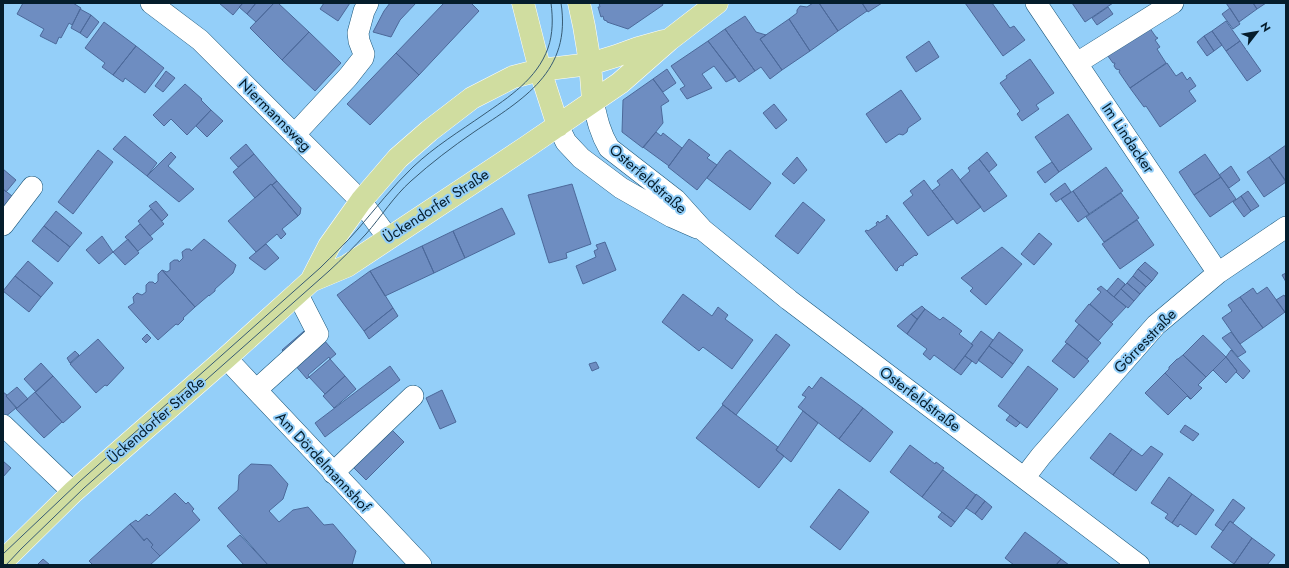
<svg xmlns="http://www.w3.org/2000/svg" width="1289" height="568" font-family="Jost,sans-serif">
  <style>
    .building { fill: #6e8dc1; stroke: #4c699a }
    .lines { fill: none; stroke-linecap: round; stroke-linejoin: round }
    .minor-casing { stroke: #1b577b; stroke-width: 22 }
    .major-casing { stroke: #fff; stroke-width: 23 }
    .minor { stroke: #fff; stroke-width: 21 }
    .major { stroke: #d0dda0; stroke-width: 22 }
    .tram { stroke: #365a73; stroke-width: 1 }
    .labels { text-anchor: middle; dominant-baseline: central; stroke-width: 4; stroke-linejoin: round; paint-order: stroke }
    .street-label { font-size: 15px; fill: #051d2c; stroke: #94cff9 }
  </style>
  <rect width="100%" height="100%" fill="#94cff9"/>
  <path class="building" d="M23,3H73L81,8L72,25L69,23L61,38L59,37L56,44L40,36L44,29L17,14Z
    M219,3H243L233,15Z
    M243,3H256L247,14L239,7Z
    M256,3H274L256,22L247,14Z
    M274,3H278L309,32L282,60L250,28Z
    M324,3H350L338,21L320,9Z
    M390,3H416L400,20L391,37L373,32L384,11Z
    M444,3H471L479,11L419,75L396,53Z
    M599,3H662L663,5L628,29L607,22V21L604,20L603,16L601,17L598,7H600Z
    M813,3H819L838,31L810,51L789,19L797,13V10L800,6L807,7Z
    M819,3H862L867,11L838,31Z
    M862,3H882L868,12Z
    M965,3H992L1010,28L1014,26L1025,40L1003,56Z
    M1072,3H1113L1085,22Z
    M1226,3H1253L1257,9L1239,22Z
    M1253,3H1266L1257,9Z
    M1108,7L1113,14L1097,25L1092,18Z
    M1230,8L1240,24L1233,29L1222,14Z
    M80,9L91,15L80,33L71,28Z
    M91,15L99,22L87,38L80,33Z
    M745,16L756,32L766,35L760,39L782,70L770,79L761,67L755,71L725,29Z
    M789,19L810,51L782,70L760,39Z
    M1226,21L1240,41L1226,51L1212,31Z
    M104,22L136,46L113,75L102,67L105,63L85,48Z
    M1149,27L1156,37L1158,38L1155,40L1160,47L1157,49L1166,63L1130,88L1119,72L1120,70L1116,69L1114,66L1115,63H1113L1105,52Z
    M725,29L755,71L739,82L708,41Z
    M1212,31L1222,45L1214,51L1204,36Z
    M309,32L341,63L315,91L282,60Z
    M1204,36L1214,51L1207,56L1197,42Z
    M708,41L736,77L726,82L714,66L702,74L712,88L687,99L680,89L685,86L671,66Z
    M929,41L939,57L916,72L906,57Z
    M1240,41L1261,71L1247,81L1226,51Z
    M136,46L164,68L145,93L125,78L123,82L113,75Z
    M396,53L419,75L370,125L347,104Z
    M1030,59L1054,93L1036,105L1039,109L1022,121L1017,114L1020,111L1000,83L1007,78L1006,76Z
    M1167,63L1176,76L1182,72L1187,80L1190,77L1196,86L1189,91L1196,101L1160,127L1146,106L1144,107L1130,88Z
    M667,69L676,83L663,92L653,79Z
    M166,71L175,78L163,92L155,86Z
    M653,79L669,101L661,106L663,123L643,148L622,132L623,100Z
    M185,84L202,99L201,100L211,110L187,135L171,119L164,126L153,115Z
    M901,90L921,119L908,128L907,132L903,135L899,134L886,143L866,114Z
    M774,104L787,120L776,129L763,113Z
    M211,110L223,121L207,137L196,126Z
    M1068,114L1092,149L1059,172L1035,137Z
    M656,132L661,136L663,133L682,148L669,166L643,147Z
    M125,136L157,163L147,176L113,149Z
    M689,139L710,155L707,158L717,165L697,190L668,167Z
    M246,144L254,154L238,167L230,158Z
    M1286,145V181L1269,157Z
    M98,150L113,162L73,214L58,202Z
    M730,150L771,183L750,210L707,178L726,153Z
    M171,152L176,157L168,166L194,189L179,202L147,176Z
    M987,152L997,165L989,172L979,159Z
    M254,154L277,181L272,185L271,184L255,198L233,172Z
    M1205,154L1221,177L1194,195L1179,172Z
    M797,157L807,170L794,184L782,174Z
    M1269,157L1286,182L1264,197L1247,172Z
    M979,159L1007,196L984,212L960,180L970,171L968,168Z
    M1052,162L1059,172L1045,183L1037,172Z
    M1231,166L1240,180L1229,188L1219,175Z
    M1106,167L1123,191L1089,214L1073,191Z
    M3,169L16,180L6,192L3,189Z
    M952,169L981,207L957,224L932,191L940,185L937,181Z
    M1221,177L1236,199L1210,217L1194,195Z
    M924,180L953,219L928,236L903,203L913,195L910,191Z
    M277,181L301,208L300,214L298,216L272,185Z
    M1065,183L1071,192L1056,202L1050,194Z
    M271,184L298,216L282,229L286,234L281,239L277,234L256,252L228,221Z
    M572,184L591,244L566,253L567,258L549,263L528,195Z
    M3,189L12,196L3,207Z
    M1073,191L1089,214L1078,222L1061,199Z
    M1248,191L1259,206L1251,211L1241,196Z
    M1121,193L1139,218L1104,242L1086,217Z
    M1241,196L1251,211L1244,217L1233,202Z
    M156,201L168,215L162,221L149,206Z
    M803,202L825,220L798,254L775,236Z
    M502,208L515,234L465,258L453,231Z
    M151,209L164,224L150,236L138,221Z
    M56,211L82,233L70,247L44,226Z
    M887,215L918,254L916,256L915,255L903,264L904,265L902,266L901,265L897,269L898,270L896,271L865,231L867,230L868,231L877,225L876,223L878,221L879,223L887,218L886,216Z
    M1137,220L1154,245L1120,269L1102,244Z
    M140,224L153,239L138,251L125,237Z
    M44,226L70,247L58,262L32,241Z
    M453,231L465,258L434,273L422,246Z
    M1039,233L1052,244L1034,265L1021,254Z
    M102,236L113,252L99,264L86,250Z
    M128,239L139,253L125,265L113,252Z
    M204,239L236,265L233,273L215,289V291L209,296V295L195,307L162,270L167,272L170,270V263L174,260H178L179,262L183,258L182,252L186,249H190L191,251Z
    M605,242L616,270L583,284L576,266L596,257L594,251L598,249L596,245Z
    M266,244L279,258L265,270L249,258Z
    M422,246L434,273L385,296L370,271Z
    M1002,247L1022,264L986,305L970,291L973,288L961,278Z
    M28,261L53,283L41,297L15,276Z
    M1145,262L1158,273L1152,281L1138,269Z
    M1138,269L1152,281L1146,287L1133,276Z
    M162,270L195,307L183,318L184,319L178,325L176,324L158,340L128,307L134,303L133,297L137,293L142,295L146,292V285L149,282H153L155,284L158,281V274Z
    M370,271L393,308L364,331L337,295Z
    M1286,273V282L1282,275Z
    M15,276L41,297L29,312L3,291Z
    M1133,276L1146,287L1140,294L1127,283Z
    M1118,278L1125,284L1114,297L1107,291Z
    M1127,283L1140,294L1134,301L1121,289Z
    M1101,286L1126,307L1111,323L1090,304L1101,292L1097,289Z
    M1267,287L1285,312L1263,328L1240,297L1253,288L1257,294Z
    M1121,289L1134,301L1128,308L1114,297Z
    M683,294L712,316L718,307L728,315L725,319L753,340L732,369L703,347L699,351L662,322Z
    M1284,295L1286,298V314L1276,300Z
    M1240,297L1263,328L1240,344L1222,318L1232,311L1228,305Z
    M1089,304L1113,324L1098,341L1075,321Z
    M922,306L925,309L917,319L911,314Z
    M393,308L398,316L369,339L364,331Z
    M925,309L940,320L943,317L962,331L959,334L973,345L954,370L934,355L930,360L923,354L927,349L907,334Z
    M911,314L917,319L907,334L897,326Z
    M1079,324L1101,343L1087,359L1065,342Z
    M311,325L336,354L330,359L329,357L308,375L309,377L307,379L282,350Z
    M981,331L993,340L976,364L965,356L973,345L971,344Z
    M999,332L1023,350L1013,364L989,346Z
    M1231,332L1246,352L1238,357L1222,338Z
    M147,334L151,338L146,343L142,339Z
    M776,334L790,345L736,415L722,404Z
    M1203,335L1226,357L1206,377L1183,355Z
    M98,339L124,368L107,386L105,385L96,393L70,364Z
    M1067,343L1089,361L1074,378L1052,361Z
    M989,346L1013,364L1002,378L978,360Z
    M1231,350L1250,371L1243,379L1236,372L1237,371L1226,357Z
    M75,351L79,355L70,363L67,358Z
    M1183,355L1206,377L1198,385L1202,388L1191,399L1165,373L1169,369V367L1177,359H1178Z
    M965,356L972,361L961,375L954,370Z
    M1226,357L1237,371L1226,383L1213,370Z
    M330,359L345,376L325,394L309,377Z
    M596,362L599,368L592,371L589,364Z
    M41,363L53,376L36,392L24,379Z
    M390,366L400,380L325,437L315,423Z
    M1028,366L1058,389L1027,428L998,406Z
    M1165,373L1191,399H1190L1187,396L1168,415L1145,393Z
    M53,376L81,407L63,423L35,392Z
    M345,376L356,389L334,408L323,396Z
    M821,377L863,408L839,439L798,407L806,397L802,395L809,386L812,389Z
    M17,387L28,399L17,408L6,396Z
    M442,390L456,422L440,429L426,398Z
    M3,392L7,395L6,396L16,408L5,417L3,415Z
    M35,392L62,422L44,438L16,409Z
    M723,405L778,447L776,450L784,456L759,488L696,438Z
    M863,408L893,432L870,462L839,439Z
    M803,411L818,423L791,462L776,450Z
    M1010,415L1020,423L1016,427L1006,420Z
    M1185,425L1199,434L1193,441L1180,432Z
    M392,430L404,442L366,480L353,467Z
    M1110,433L1132,449L1113,475L1090,458Z
    M910,445L935,464L936,462L944,468L922,497L890,472Z
    M1151,446L1163,454L1136,491L1113,475L1132,449L1142,456Z
    M3,461L11,468L3,477Z
    M251,464L271,465L288,484L283,499L269,511L279,522L293,510L308,507L324,525L333,524L356,551L352,565H268L218,508L238,490L239,475Z
    M943,470L976,495L955,522L922,497Z
    M1169,477L1192,494L1172,523L1165,518L1168,514L1151,503Z
    M839,489L869,512L840,550L810,527Z
    M175,493L186,504L188,502L194,509L192,511L200,520L160,556L151,547L153,545L147,538L144,540L130,524L136,520L138,522L147,514L149,516Z
    M976,494L985,501L975,514L966,508Z
    M1192,494L1214,510L1196,535L1180,524L1178,527L1172,523Z
    M1233,499L1245,508L1233,523L1230,521L1223,531L1215,525Z
    M985,501L992,507L982,520L975,514Z
    M942,512L955,522L951,527L938,517Z
    M1230,521L1252,538L1234,564L1211,547Z
    M130,524L144,541L147,538L153,545L151,547L160,556L150,565H93L89,561Z
    M1025,532L1061,559L1056,565H1014L1005,558Z
    M240,535L268,565H244L227,546Z
    M1252,538L1275,555L1267,565H1235L1234,564Z
    M43,559L50,565H37Z
    M1061,559L1069,565H1056Z"/>
  <g class="lines">
    <g class="minor-casing">
      <path id="minor" d="M151,3L200,40L361,201L388,238
        M1036,3L1218,273
        M1077,63L1173,3
        M593,101C597,119 600,133 609,148L676,200L703,230L789,300L1139,565
        M558,126L566,142L581,158L621,188L672,217L697,228
        M295,134L348,77L363,58L364,54L359,41L358,33L364,11L368,3
        M3,225L32,187
        M226,358L421,565
        M256,390L318,334L297,293
        M3,425L73,492
        M333,473L413,396
        M1024,478L1041,456L1156,325L1218,273L1286,227"/>
    </g>
    <g class="major-casing">
      <path id="major" d="M523,3L540,70L558,126
        M579,3C587,36 591,67 593,101
        M311,281L329,246L361,201L398,158L429,131L472,98L513,77L540,70L590,64L616,56L638,48L663,41
        M3,561L73,492L226,358L311,281L347,266L525,148L620,83L669,40L717,3"/>
    </g>
    <use href="#minor" class="minor"/>
    <use href="#major" class="major"/>
    <path class="tram" d="M3,554L79,482L320,268C333,255 346,243 358,229C376,208 393,186 413,167C434,147 460,131 483,115C509,97 537,79 548,48C553,34 553,18 551,3
      M6,565L21,549L84,488L329,271C342,259 354,247 366,234C381,217 394,196 411,181C431,163 452,147 474,132C523,99 572,72 561,3"/>
  </g>
  <g class="labels">
    <g class="street-label">
      <text transform="translate(275 115) rotate(45)">Niermannsweg</text>
      <text transform="translate(1128 138) rotate(56)">Im Lindacker</text>
      <text transform="translate(648 179) rotate(41)">Osterfeldstraße</text>
      <text transform="translate(436 206) rotate(-33)">Ückendorfer Straße</text>
      <text transform="translate(1145 341) rotate(-46)">Görresstraße</text>
      <text transform="translate(920 399) rotate(37)">Osterfeldstraße</text>
      <text transform="translate(156 420) rotate(-41)">Ückendorfer Straße</text>
      <text transform="translate(323 462) rotate(47)">Am Dördelmannshof</text>
    </g>
  </g>
  <rect width="1289" height="568" fill="none" stroke="#051d2c" stroke-width="8"/>
  <g transform="translate(1257 32) rotate(59)" stroke="#94cff9" stroke-width="3" paint-order="stroke">
  <path d="M0-3L7 15L0 10L-7 15Z" fill="#051d2c"/>
  <text y="-6" font-size="11" font-weight="bold" text-anchor="middle" fill="#051d2c">N</text>
  </g>
</svg>
